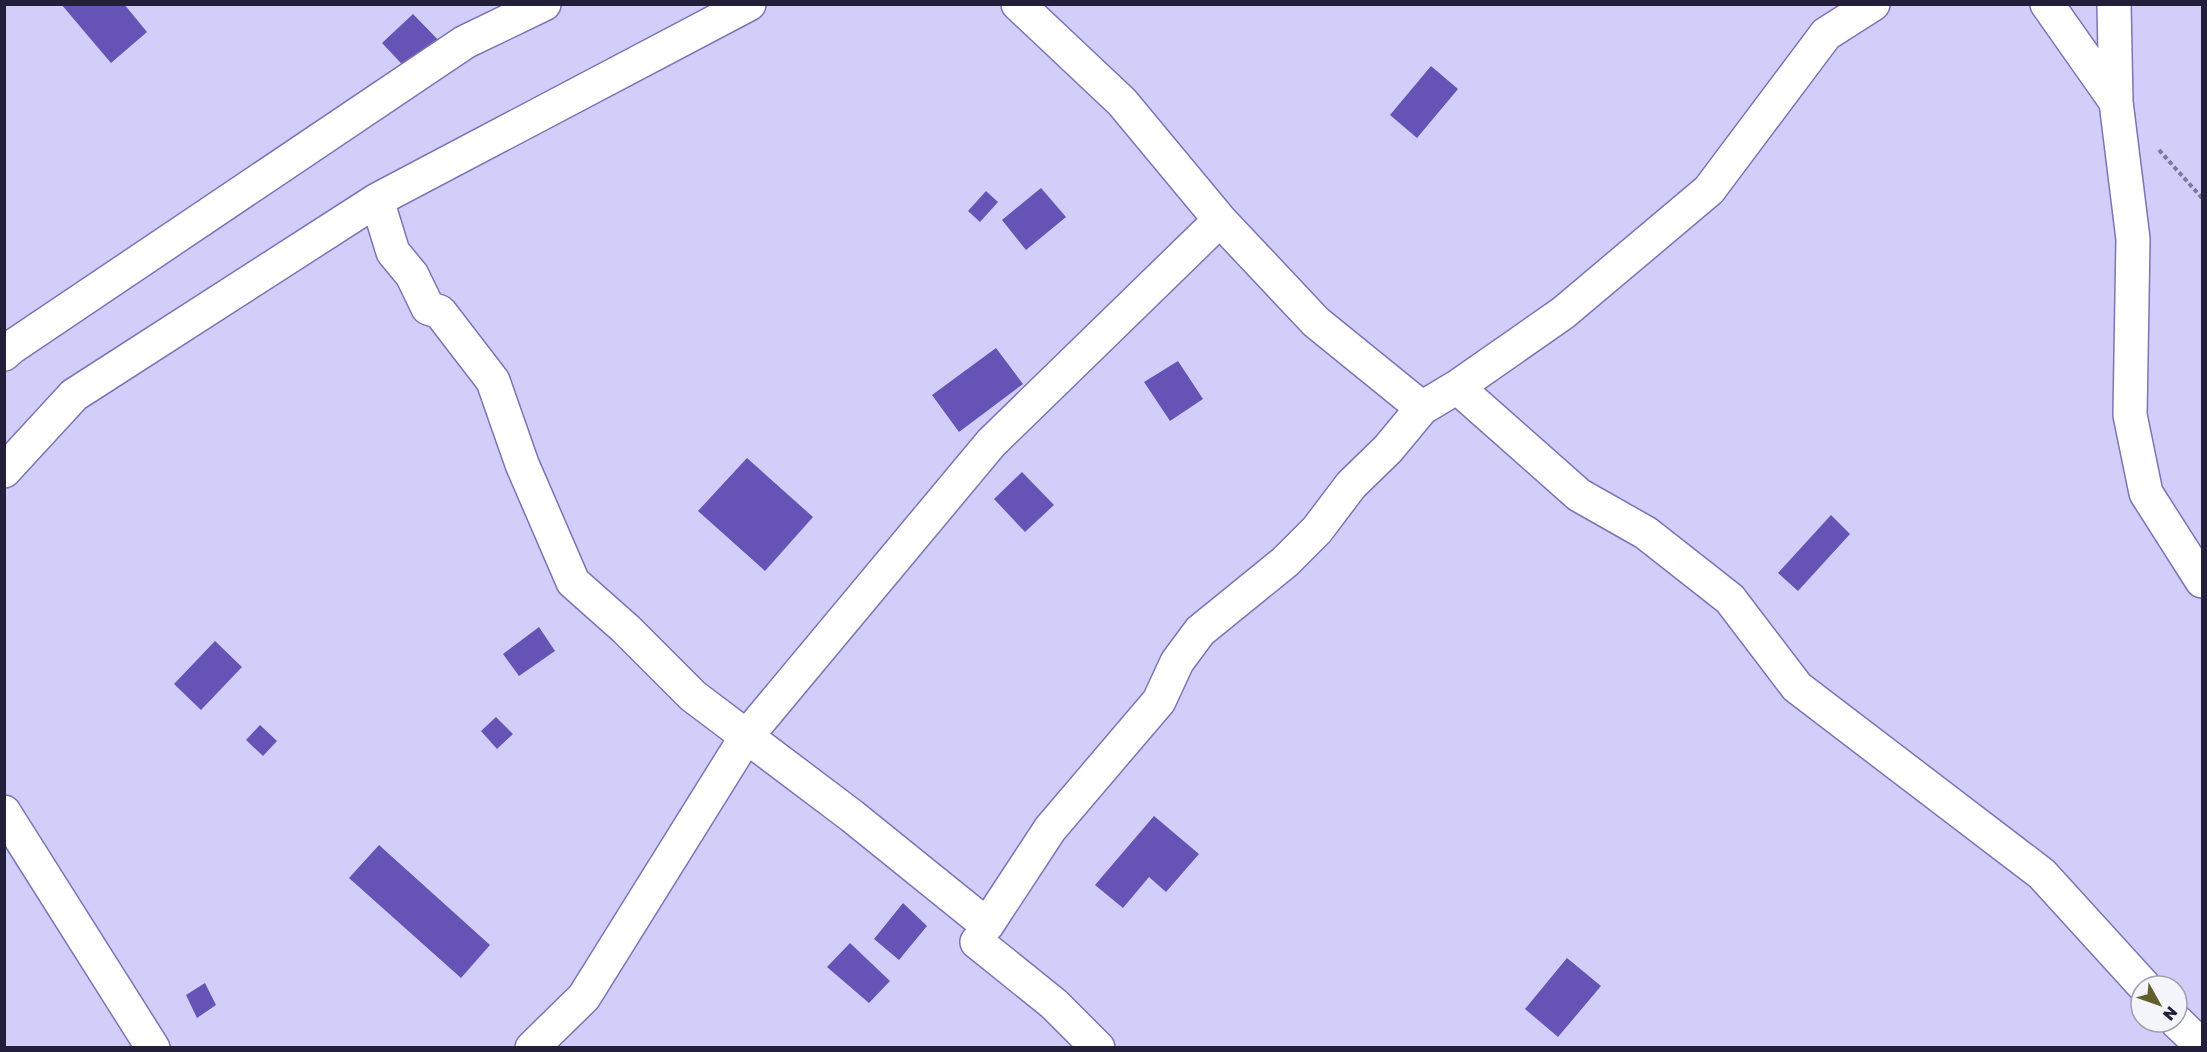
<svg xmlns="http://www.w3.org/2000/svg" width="2207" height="1052" font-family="'Golos Text',sans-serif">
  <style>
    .building { fill: #6554b6 }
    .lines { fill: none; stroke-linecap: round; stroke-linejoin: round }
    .minor-casing { stroke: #7b74b6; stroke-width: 36 }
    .path { stroke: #7c799c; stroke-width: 4; stroke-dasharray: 4.5 3; stroke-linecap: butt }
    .minor { stroke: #fff; stroke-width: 33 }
  </style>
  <rect width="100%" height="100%" fill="#d1cffa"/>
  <path class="building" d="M61,4H124L147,32L111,63Z
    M413,14L445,47L414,77L382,43Z
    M1431,66L1458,89L1417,138L1390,115Z
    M1041,188L1066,217L1026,250L1002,220Z
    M986,191L998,202L980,222L968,211Z
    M996,348L1023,384L959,432L932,395Z
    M1178,361L1203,399L1170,421L1144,382Z
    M747,458L813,517L765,571L698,511Z
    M1022,472L1054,505L1025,532L994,499Z
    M1831,515L1850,534L1798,591L1778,573Z
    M539,627L555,651L519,676L503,654Z
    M215,641L242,667L201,710L174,684Z
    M496,717L513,734L497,749L481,731Z
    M260,725L277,741L263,756L246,740Z
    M1154,816L1199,854L1166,892L1149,877L1123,908L1095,885Z
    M379,845L490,945L461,978L349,878Z
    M903,903L927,926L899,960L874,939Z
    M850,943L890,981L869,1003L827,967Z
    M1567,958L1601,986L1558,1037L1525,1009Z
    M205,983L216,1005L197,1018L186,995Z"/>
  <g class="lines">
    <g class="minor-casing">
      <path id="minor" d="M1018,4L1122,102L1220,220L1316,322L1422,408
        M2047,4L2116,102
        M2114,4L2116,102L2133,239L2130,415L2146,493L2202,581
        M377,200L393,252L412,275L428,308L440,312L493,381L522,464L573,582L626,629L693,696L852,816L987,925L1050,829L1159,701L1177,662L1200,631L1285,562L1317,530L1351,485L1388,449L1422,408L1457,387L1563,313L1709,190L1826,34L1873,4
        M4,354L12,347L465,42L544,4
        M1457,387L1579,495L1646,533L1730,599L1797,687L2042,874L2144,986
        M4,471L74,395L377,200L749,4
        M4,812L153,1048
        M977,942L1054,1004L1098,1048
        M2177,1022L2202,1046
        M532,1048L584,997L746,737L991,443L1220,220"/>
    </g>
    <path class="path" d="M2159,150L2202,198"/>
    <use href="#minor" class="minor"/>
  </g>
  <rect width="2207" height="1052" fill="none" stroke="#231f3a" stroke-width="12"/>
  <g transform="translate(2159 1004) rotate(130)"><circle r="28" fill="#f4f4fb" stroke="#a09fae" stroke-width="1.5"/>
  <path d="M0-4.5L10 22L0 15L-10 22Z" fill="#62612e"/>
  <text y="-9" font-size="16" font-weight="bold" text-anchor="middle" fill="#231f3a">N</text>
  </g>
</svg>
